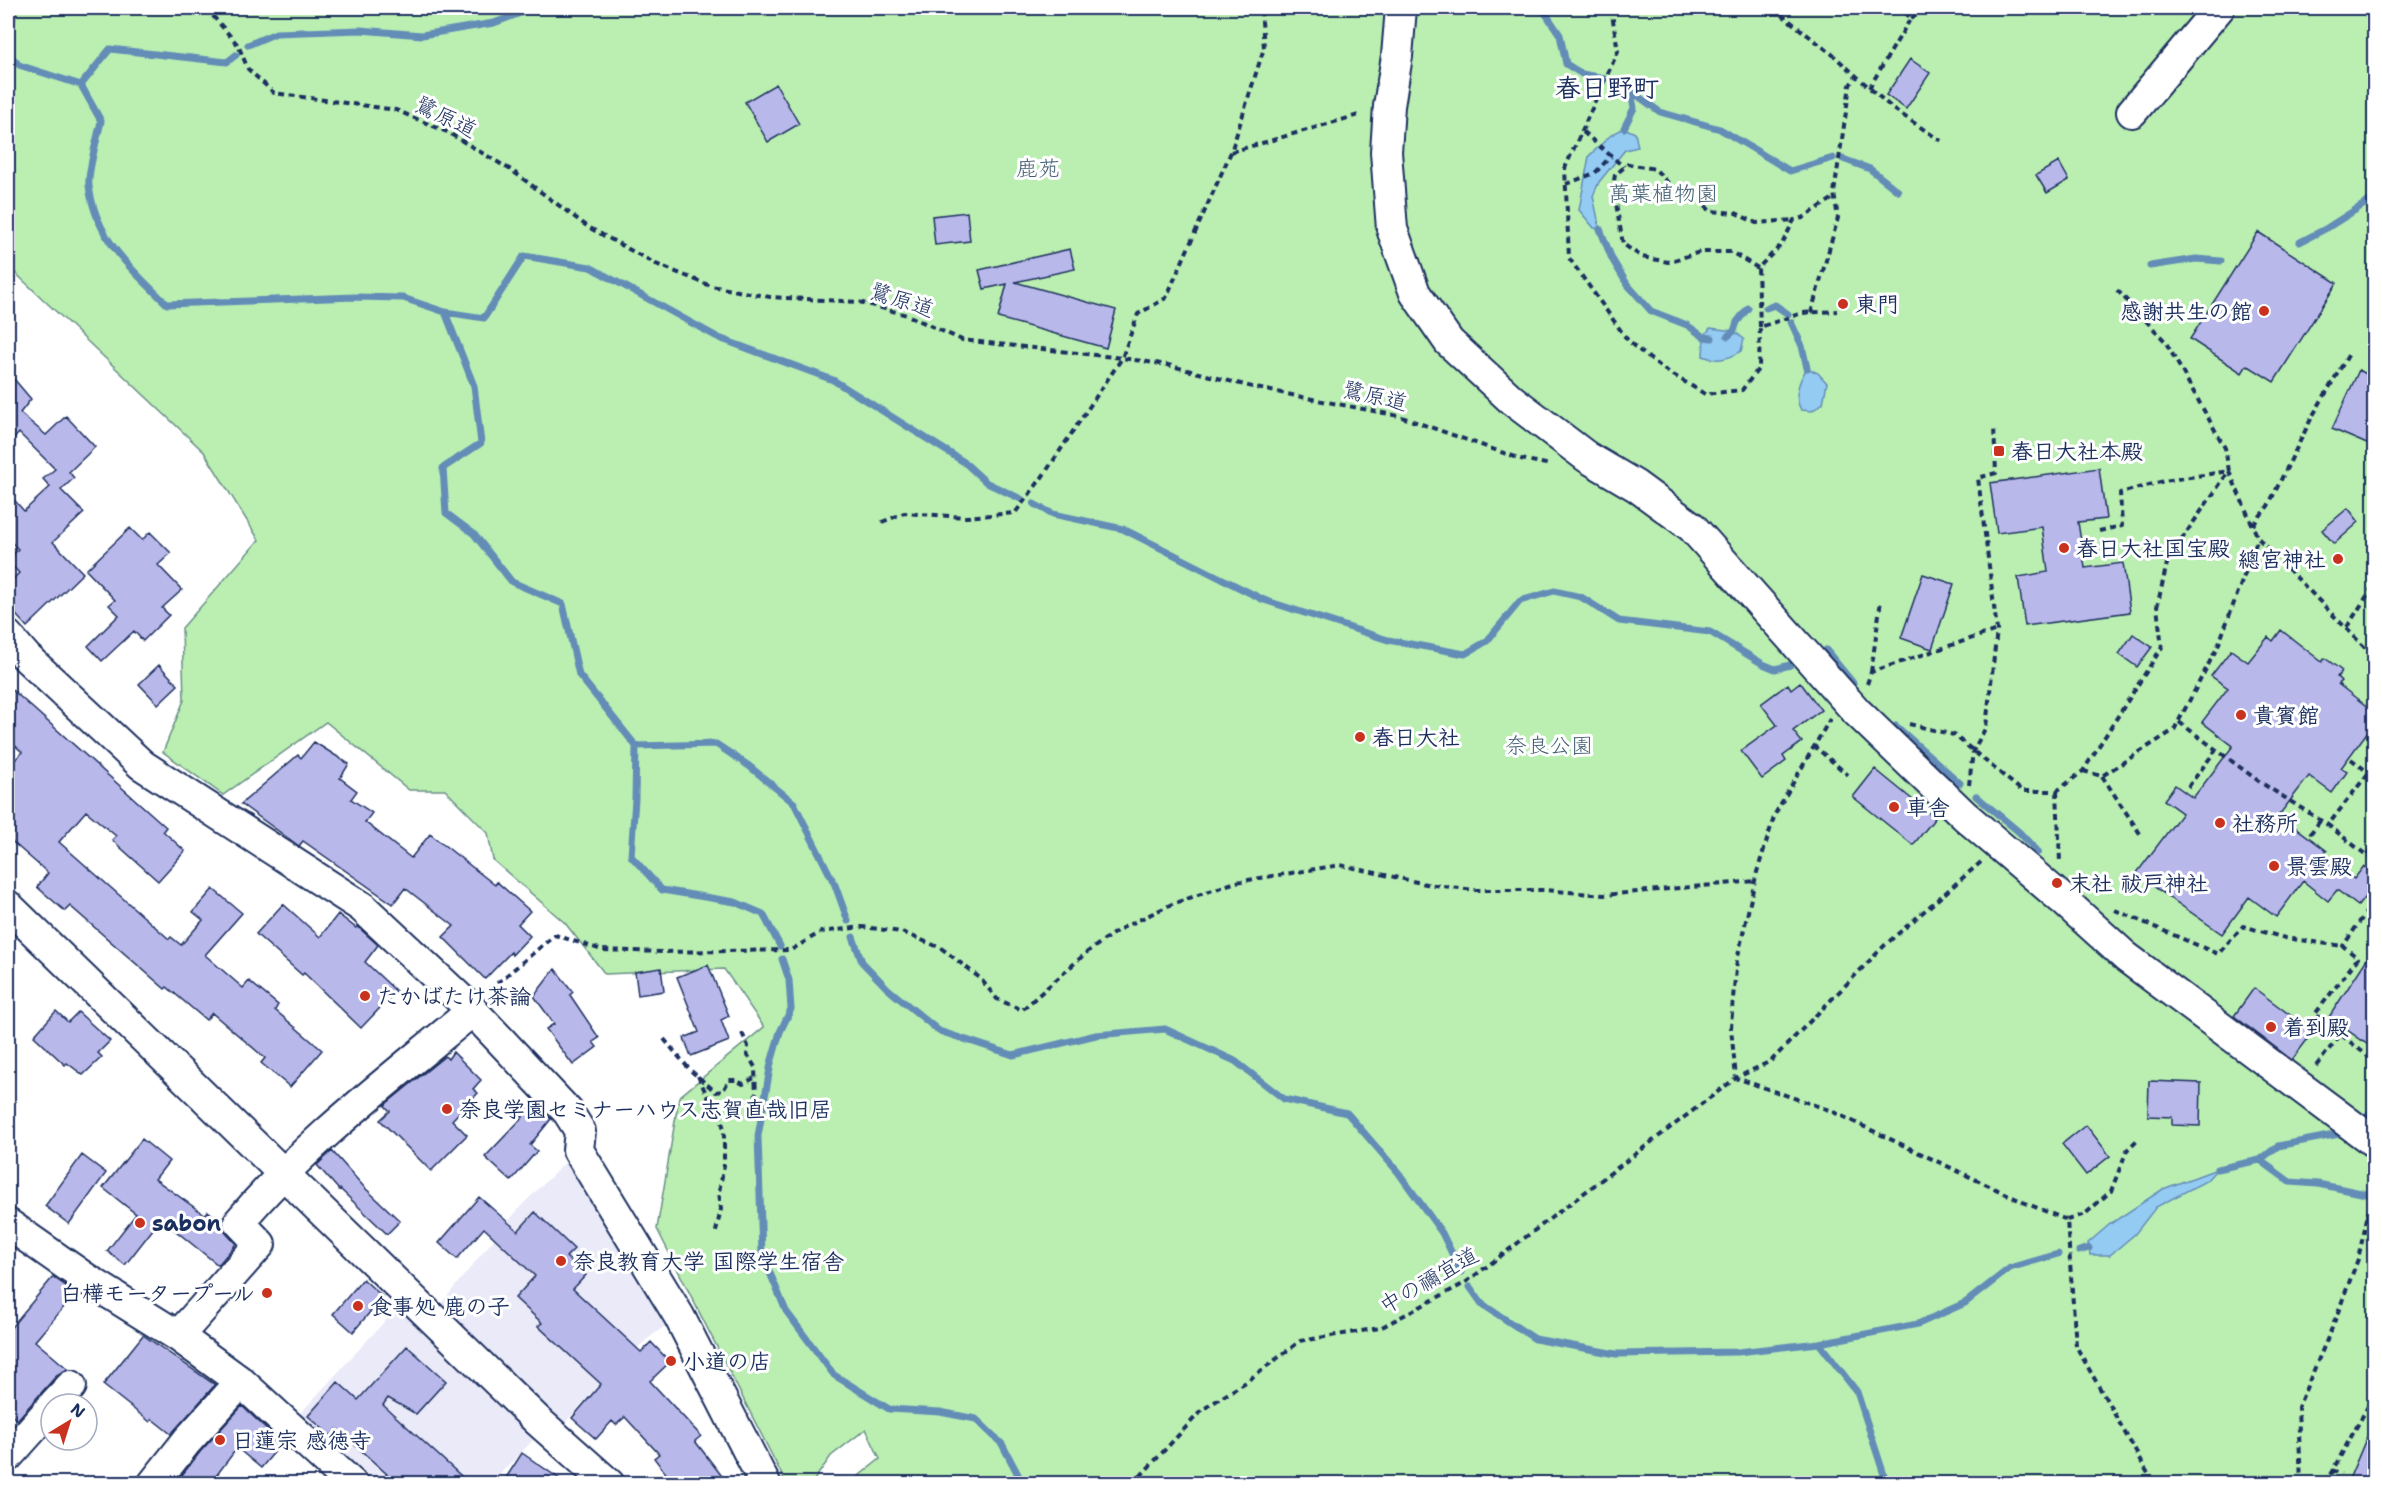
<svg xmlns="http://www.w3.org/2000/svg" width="2382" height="1491" font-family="'Shantell Sans','Klee One',sans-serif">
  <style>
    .built { fill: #eaeaf9 }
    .green { fill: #baefb1; stroke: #6a8f88; stroke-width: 1.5 }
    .water { fill: #94cbf3; stroke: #648db7; stroke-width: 1.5 }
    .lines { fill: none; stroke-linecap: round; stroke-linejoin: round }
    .stream { stroke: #648db7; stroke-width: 7 }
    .building { fill: #b9b8ea; stroke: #1b2f5e; stroke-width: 1.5 }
    .minor-casing { stroke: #1b2f5e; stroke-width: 34 }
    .path { stroke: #1b2f5e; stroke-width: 4; stroke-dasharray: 6 4.5; stroke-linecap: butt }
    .minor { stroke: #fff; stroke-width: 30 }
    .poi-dot { fill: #c8321e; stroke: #fff; stroke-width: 2 }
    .labels { text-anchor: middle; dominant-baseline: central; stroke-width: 6; stroke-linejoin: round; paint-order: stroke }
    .street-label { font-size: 22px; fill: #1b2f5e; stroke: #fff }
    .park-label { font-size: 22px; fill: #435f73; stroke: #fff }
    .poi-label { font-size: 22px; font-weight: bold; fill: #1b2f5e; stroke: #fff; text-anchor: start }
    .quarter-label { font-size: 26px; font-weight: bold; fill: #1b2f5e; stroke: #fff }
  </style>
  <rect width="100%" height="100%" fill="#fff"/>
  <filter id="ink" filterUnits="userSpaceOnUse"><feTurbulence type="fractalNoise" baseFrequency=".0167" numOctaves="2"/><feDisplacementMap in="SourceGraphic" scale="12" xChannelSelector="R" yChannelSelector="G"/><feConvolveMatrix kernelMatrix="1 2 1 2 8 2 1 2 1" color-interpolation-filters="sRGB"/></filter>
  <g filter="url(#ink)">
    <path class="built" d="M578,1150L679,1316L650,1337L616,1366L554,1435L545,1428L491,1483H367L296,1418L408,1296L431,1316L521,1206Z"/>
    <path class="green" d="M8,8H2374V1483H850L880,1459L866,1429L831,1456L812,1483H786L657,1229L679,1097L764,1027L724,969L605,974L565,923L493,860L488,833L445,790H409L326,722L223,795L163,752L184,700L182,628L259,540L204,452L8,266Z"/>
    <path class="water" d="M1624,128L1635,133L1638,147L1625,150L1599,182L1593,196L1600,229L1594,228L1579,210L1589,156L1611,135Z
      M1710,328L1734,331L1744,339L1741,351C1730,359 1716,362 1703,356L1704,337Z
      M1807,368L1818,373L1827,383L1823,403L1812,411L1801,410C1793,395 1799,381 1807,368Z
      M2217,1169L2206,1181L2156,1207L2135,1234L2110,1255H2090L2088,1243L2110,1224L2163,1189Z"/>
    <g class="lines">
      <path class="stream" d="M14,8L8,53L19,65L81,85L101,121C98,137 87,172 89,186C96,239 130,268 167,304L355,297L403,298L445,312L474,386L481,443L443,468L446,513L474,534L512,582L563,604L579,675L636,746L635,799L631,856L662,890L735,902L763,914L780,946
        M1542,8L1560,35L1566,64L1582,74L1603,78
        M2364,8L2374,28
        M248,45L276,33L360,30L422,35L494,23L534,8
        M81,85L110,49L227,62L236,55
        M1616,85L1631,91L1660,112L1720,129L1790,171L1833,158
        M1624,128L1634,108L1631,92
        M1843,159L1870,169L1898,191
        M1600,229L1612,259L1627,284L1651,311L1687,325L1704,337L1712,338
        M2300,242L2327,228L2374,198
        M2150,266L2196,259L2221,261
        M1766,308L1775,305L1788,314
        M445,312L484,318L524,256L590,267L719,338L833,380L964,462L987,483L1021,499
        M1791,322L1802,346L1807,368
        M1728,336L1734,331L1737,322L1748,308
        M1034,504L1053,514L1123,529L1264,600L1388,640L1465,654L1487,641L1520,601L1554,591L1581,597L1619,621L1710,632L1763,664L1775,669L1790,665
        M1826,650L1853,683
        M1896,726L1960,783
        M636,746L716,744L749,766L794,803L835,885L848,921
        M1976,796L2019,832L2038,852
        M853,937L862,962L888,989L939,1031L1013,1055L1096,1035L1165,1029L1235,1061L1284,1099L1347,1113L1398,1172L1442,1233L1461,1272
        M782,959L789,980L791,1009L780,1032L771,1063L758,1136L762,1254L786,1311L834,1375L889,1409L940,1412L976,1419L1002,1444L1023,1484
        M2368,1115L2374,1107
        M2260,1160L2290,1182L2318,1184L2366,1194
        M2217,1169L2260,1160L2278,1146L2339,1134
        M2079,1251L2089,1248
        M1470,1287L1482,1304L1535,1339L1616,1354L1738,1352L1819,1343L1857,1392L1887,1484
        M1819,1343L1918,1324L1965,1303L2010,1268L2058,1254"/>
    </g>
    <path class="building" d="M1910,59L1930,73L1906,109L1886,95Z
      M776,84L799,124L768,142L745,102Z
      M2059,162L2069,180L2047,193L2036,175Z
      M967,212L970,241L935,245L932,216Z
      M2258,232L2337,283L2274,382L2247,365L2242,373L2190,339Z
      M1070,249L1075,269L1015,282L1116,310L1106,348L998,318L1007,284L984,289L979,270Z
      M2359,370L2374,378V447L2332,429Z
      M8,372L31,399L20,413L46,435L66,416L95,447L69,472L74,478L61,490L84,513L53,542L83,573L27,627L8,606V584L19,573L8,561L18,549L8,539V493L24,511L50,487L43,479L55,469L19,433L8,445Z
      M2099,468L2106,519L2078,522L2085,568L2123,563L2130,612L2025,626L2018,577L2048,572L2042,527L1997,533L1990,483Z
      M2348,508L2359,522L2334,544L2322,530Z
      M130,528L142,540L150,532L171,553L158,565L182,590L162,608L169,615L143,641L134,631L102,661L88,646L119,615L109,605L115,600L86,570Z
      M1923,574L1954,584L1932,649L1901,638Z
      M2281,630L2322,662L2325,658L2342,671L2337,677L2341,681L2338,684L2374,712V723L2341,768L2347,772L2332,793L2309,776L2279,815L2327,851L2323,856L2354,879L2364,866L2374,874V885L2358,906L2337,890L2328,901L2303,881L2276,917L2249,897L2222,934L2136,874L2182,813L2164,800L2175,785L2193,798L2233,746L2202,722L2228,688L2211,676L2231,650L2248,662L2268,637L2273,641Z
      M2133,634L2152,647L2137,667L2119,654Z
      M159,665L178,685L158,704L139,684Z
      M1800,682L1821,710L1793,731L1802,742L1783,756L1786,761L1762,779L1741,751L1777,725L1761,704L1788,684L1791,689Z
      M8,686L166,827L163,831L185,851L158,881L112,840L116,836L86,811L59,842L169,939L171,937L181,945L203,920L193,912L213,889L242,913L205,955L243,988L249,981L278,1005L275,1010L322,1050L290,1087L261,1063L265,1058L212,1013L206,1020L167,987L165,989L70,906L65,911L37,887L48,873L8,838V768L22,752L8,739Z
      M314,742L349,764L340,778L357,791L351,799L372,813L365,822L411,858L430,834L495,885L497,882L530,911L518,924L530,936L512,955L511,952L485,979L443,937L454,926L405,888L393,904L303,841L299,846L241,804L298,755L301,758Z
      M1875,769L1935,818L1913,845L1853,797Z
      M283,904L320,937L338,914L356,928L357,926L378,945L365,962L396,991L361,1028L304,973L302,975L256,934Z
      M2374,948V1049L2329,1017Z
      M708,965L729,1016L721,1020L729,1041L691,1056L684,1038L699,1032L677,977Z
      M661,968L664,991L638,995L635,972Z
      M555,969L573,992L570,995L599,1038L593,1042L597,1047L573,1065L546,1029L554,1024L534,996Z
      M2254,988L2313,1032L2292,1060L2234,1016Z
      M56,1011L68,1022L78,1012L110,1041L98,1053L102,1057L83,1075L67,1063L65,1065L34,1036Z
      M453,1052L481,1080L473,1089L478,1093L452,1120L467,1135L431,1171L380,1120L390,1111L385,1106L387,1103L445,1056L448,1059Z
      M2149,1081L2201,1083L2200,1126L2172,1125V1117L2148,1116Z
      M533,1100L551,1119L530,1145L537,1151L511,1181L485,1157L523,1117L521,1116Z
      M2086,1125L2110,1156L2086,1175L2062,1144Z
      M142,1139L169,1161L155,1179L205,1215L208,1211L222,1223L226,1233L236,1244L218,1265L161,1219L125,1265L107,1251L136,1214L103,1188Z
      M332,1151L364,1187L400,1221L387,1234L340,1189L339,1190L317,1165Z
      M82,1155L106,1173L69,1224L45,1206Z
      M479,1197L518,1231L535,1212L574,1249L566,1257L586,1275L573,1289L641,1352L651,1342L670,1362L650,1381L701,1436L695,1441L728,1484H674L654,1458L659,1454L625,1417L616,1425L612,1421L596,1439L572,1418L601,1384L538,1326L542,1323L515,1298L535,1276L484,1228L457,1259L439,1243Z
      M53,1277L76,1293L35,1341L68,1369L58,1374L17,1420L8,1412V1331Z
      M363,1279L383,1297L353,1332L333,1314Z
      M143,1335L215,1385L171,1434L152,1419L150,1422L103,1385Z
      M407,1346L446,1381L416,1414L388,1398L383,1405L470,1484H398L337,1429L331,1436L308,1416L338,1382L358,1400Z
      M242,1406L282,1443L261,1468L237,1448L210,1484H175L200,1452Z
      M2374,1420V1484H2347Z
      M522,1453L567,1484H502Z"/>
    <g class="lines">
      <g class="minor-casing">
        <path id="minor" d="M1401,8L1397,56L1389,106L1386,152L1392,229L1415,293L1449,342L1512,400L1587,457L1636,486L1692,527L1857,712L1965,816L2062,899L2126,957L2374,1142
          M2132,112L2219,8
          M8,636L27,658L142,765L362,907L471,1009L568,1112L580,1131L578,1150L679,1316L765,1484
          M8,906L538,1421L609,1484
          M8,1224L85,1278L178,1336L241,1382L352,1484
          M178,1336L260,1244L239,1222C304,1145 383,1085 460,1021L471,1009
          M54,1404L71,1386
          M8,1456L51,1408
          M153,1484L187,1441L241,1382"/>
      </g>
      <path class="path" d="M206,8L238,45L248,69L274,93L396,110L447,132L511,170L588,227L656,264L711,286L770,297L859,302L907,315L962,340L1122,358L1168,365L1256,388L1399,416L1521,459L1551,465
        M1611,8L1618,51L1565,168L1569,258L1629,342L1660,367L1705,394L1742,390L1759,368L1760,327L1802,313L1837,311
        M1773,8L1832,54L1892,108L1941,141
        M1911,18L1932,8
        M1869,88L1911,18L1900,8
        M1583,132L1624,167
        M1231,152L1362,114
        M1566,184L1595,173L1611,156
        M1758,268L1731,252H1700L1668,262L1642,257L1623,244L1613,186L1615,175L1628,164L1655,169L1676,191L1696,194L1710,211L1736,213L1756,223L1794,220
        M1811,313L1838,218L1834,193L1850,85L1856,76
        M1760,327L1758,268L1782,244L1794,220L1803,218L1835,197
        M882,522L904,513L966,517L1015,513L1041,479L1122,358L1138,314L1166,298L1231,152L1264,48L1261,8
        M2253,525L2268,506L2312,417L2350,352
        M2099,531L2122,526L2120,493L2164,481L2229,471L2225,448L2165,341L2116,289
        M2347,627L2374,585
        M1871,672L1881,600
        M1867,684L1871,672L1997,630
        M2179,722L2260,782L2328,825
        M1909,724L1954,735L2022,791H2057L2083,771L2162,647L2157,607L2168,559L2229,471L2258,538L2374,657
        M1813,745L1848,775
        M2351,759L2369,773
        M2374,766L2328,825L2374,861
        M2083,771L2102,776L2174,730L2218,646L2258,538
        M2102,776L2141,835
        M1969,785L1973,751L1986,727L1997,630L1978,478L1996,473L1994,427
        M2188,787L2216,750
        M2057,791L2060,862
        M2310,834L2320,821
        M2367,855L2374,846
        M1981,862L1885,945L1771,1061L1736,1078L1829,1110L2023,1202L2067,1220L2076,1346L2154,1484
        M2374,901L2343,946L2358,958L2315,1014L2374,1061
        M2115,910L2218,954L2243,926L2285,938L2343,946
        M489,990L555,935L602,950L663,952L791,950L821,932L862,927L902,932L941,948L980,978L997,999L1022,1010L1086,953L1118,930L1172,904L1236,882L1340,865L1426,884L1475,890H1545L1604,895L1756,881
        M742,1033L748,1046L747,1054L755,1067L756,1099
        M664,1039L690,1070L716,1092L723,1091L729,1080H736L743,1084L756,1077
        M2316,1066L2341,1034
        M698,1076L710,1102L720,1115L724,1129V1165L719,1192L721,1209L715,1236
        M2369,1213L2374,1218
        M2067,1220L2085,1214L2111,1191L2127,1150L2139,1138
        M2332,1470L2342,1474
        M1133,1484L1202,1410L1246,1382L1300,1341L1380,1328L1465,1283L1736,1078L1731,1028L1733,998L1737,960L1757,872L1775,814L1830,719
        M2301,1484L2298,1407L2332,1328L2358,1259L2374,1187
        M2325,1484L2372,1399L2374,1391"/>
      <use href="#minor" class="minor"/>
    </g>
  </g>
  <g class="poi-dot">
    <circle cx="1843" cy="304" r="6"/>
    <circle cx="2264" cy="311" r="6"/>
    <rect x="1993" y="445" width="12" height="12" rx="3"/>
    <circle cx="2064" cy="548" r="6"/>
    <circle cx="2338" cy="559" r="6"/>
    <circle cx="2241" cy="715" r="6"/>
    <circle cx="1360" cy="737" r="6"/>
    <circle cx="1894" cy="807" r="6"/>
    <circle cx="2220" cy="823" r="6"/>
    <circle cx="2274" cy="866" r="6"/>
    <circle cx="2057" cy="883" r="6"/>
    <circle cx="365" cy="996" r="6"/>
    <circle cx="2271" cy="1027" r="6"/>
    <circle cx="447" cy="1109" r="6"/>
    <circle cx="140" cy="1223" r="6"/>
    <circle cx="561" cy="1261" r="6"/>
    <circle cx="267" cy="1293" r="6"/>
    <circle cx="358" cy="1306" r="6"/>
    <circle cx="671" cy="1361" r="6"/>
    <circle cx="220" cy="1440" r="6"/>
  </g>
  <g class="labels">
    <g class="street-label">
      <text transform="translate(446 117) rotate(26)">鷺原道</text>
      <text transform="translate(902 300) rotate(18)">鷺原道</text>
      <text transform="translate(1375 396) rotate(13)">鷺原道</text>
      <text transform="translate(1429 1280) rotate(-30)">中の禰宜道</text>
    </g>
    <g class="park-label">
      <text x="1038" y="168">鹿苑</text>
      <text x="1663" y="193">萬葉植物園</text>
      <text x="1549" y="745">奈良公園</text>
    </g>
    <g class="poi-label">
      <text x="1855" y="304">東門</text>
      <text x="2252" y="311" text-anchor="end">感謝共生の館</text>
      <text x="2011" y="451">春日大社本殿</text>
      <text x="2076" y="548">春日大社国宝殿</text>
      <text x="2326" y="559" text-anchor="end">總宮神社</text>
      <text x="2253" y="715">貴賓館</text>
      <text x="1372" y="737">春日大社</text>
      <text x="1906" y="807">車舎</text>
      <text x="2232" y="823">社務所</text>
      <text x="2286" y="866">景雲殿</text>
      <text x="2069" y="883">末社 祓戸神社</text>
      <text x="377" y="996">たかばたけ茶論</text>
      <text x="2283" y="1027">着到殿</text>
      <text x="459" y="1109">奈良学園セミナーハウス志賀直哉旧居</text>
      <text x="152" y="1223">sabon</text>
      <text x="573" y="1261">奈良教育大学 国際学生宿舎</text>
      <text x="255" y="1293" text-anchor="end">白樺モータープール</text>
      <text x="370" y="1306">食事処 鹿の子</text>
      <text x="683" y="1361">小道の店</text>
      <text x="232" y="1440">日蓮宗 感徳寺</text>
    </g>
    <g class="quarter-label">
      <text x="1607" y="87">春日野町</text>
    </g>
  </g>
  <rect width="2382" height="1491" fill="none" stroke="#fff" stroke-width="30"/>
  <rect x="15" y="15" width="2352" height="1461" fill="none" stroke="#1b2f5e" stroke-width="2" filter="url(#ink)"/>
  <g transform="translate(69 1422) rotate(38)"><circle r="28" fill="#ffffff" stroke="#a4acbf" stroke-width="1.5"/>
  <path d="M0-4.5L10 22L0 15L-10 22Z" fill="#c8321e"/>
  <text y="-9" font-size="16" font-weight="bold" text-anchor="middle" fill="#1b2f5e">N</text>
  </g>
</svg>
